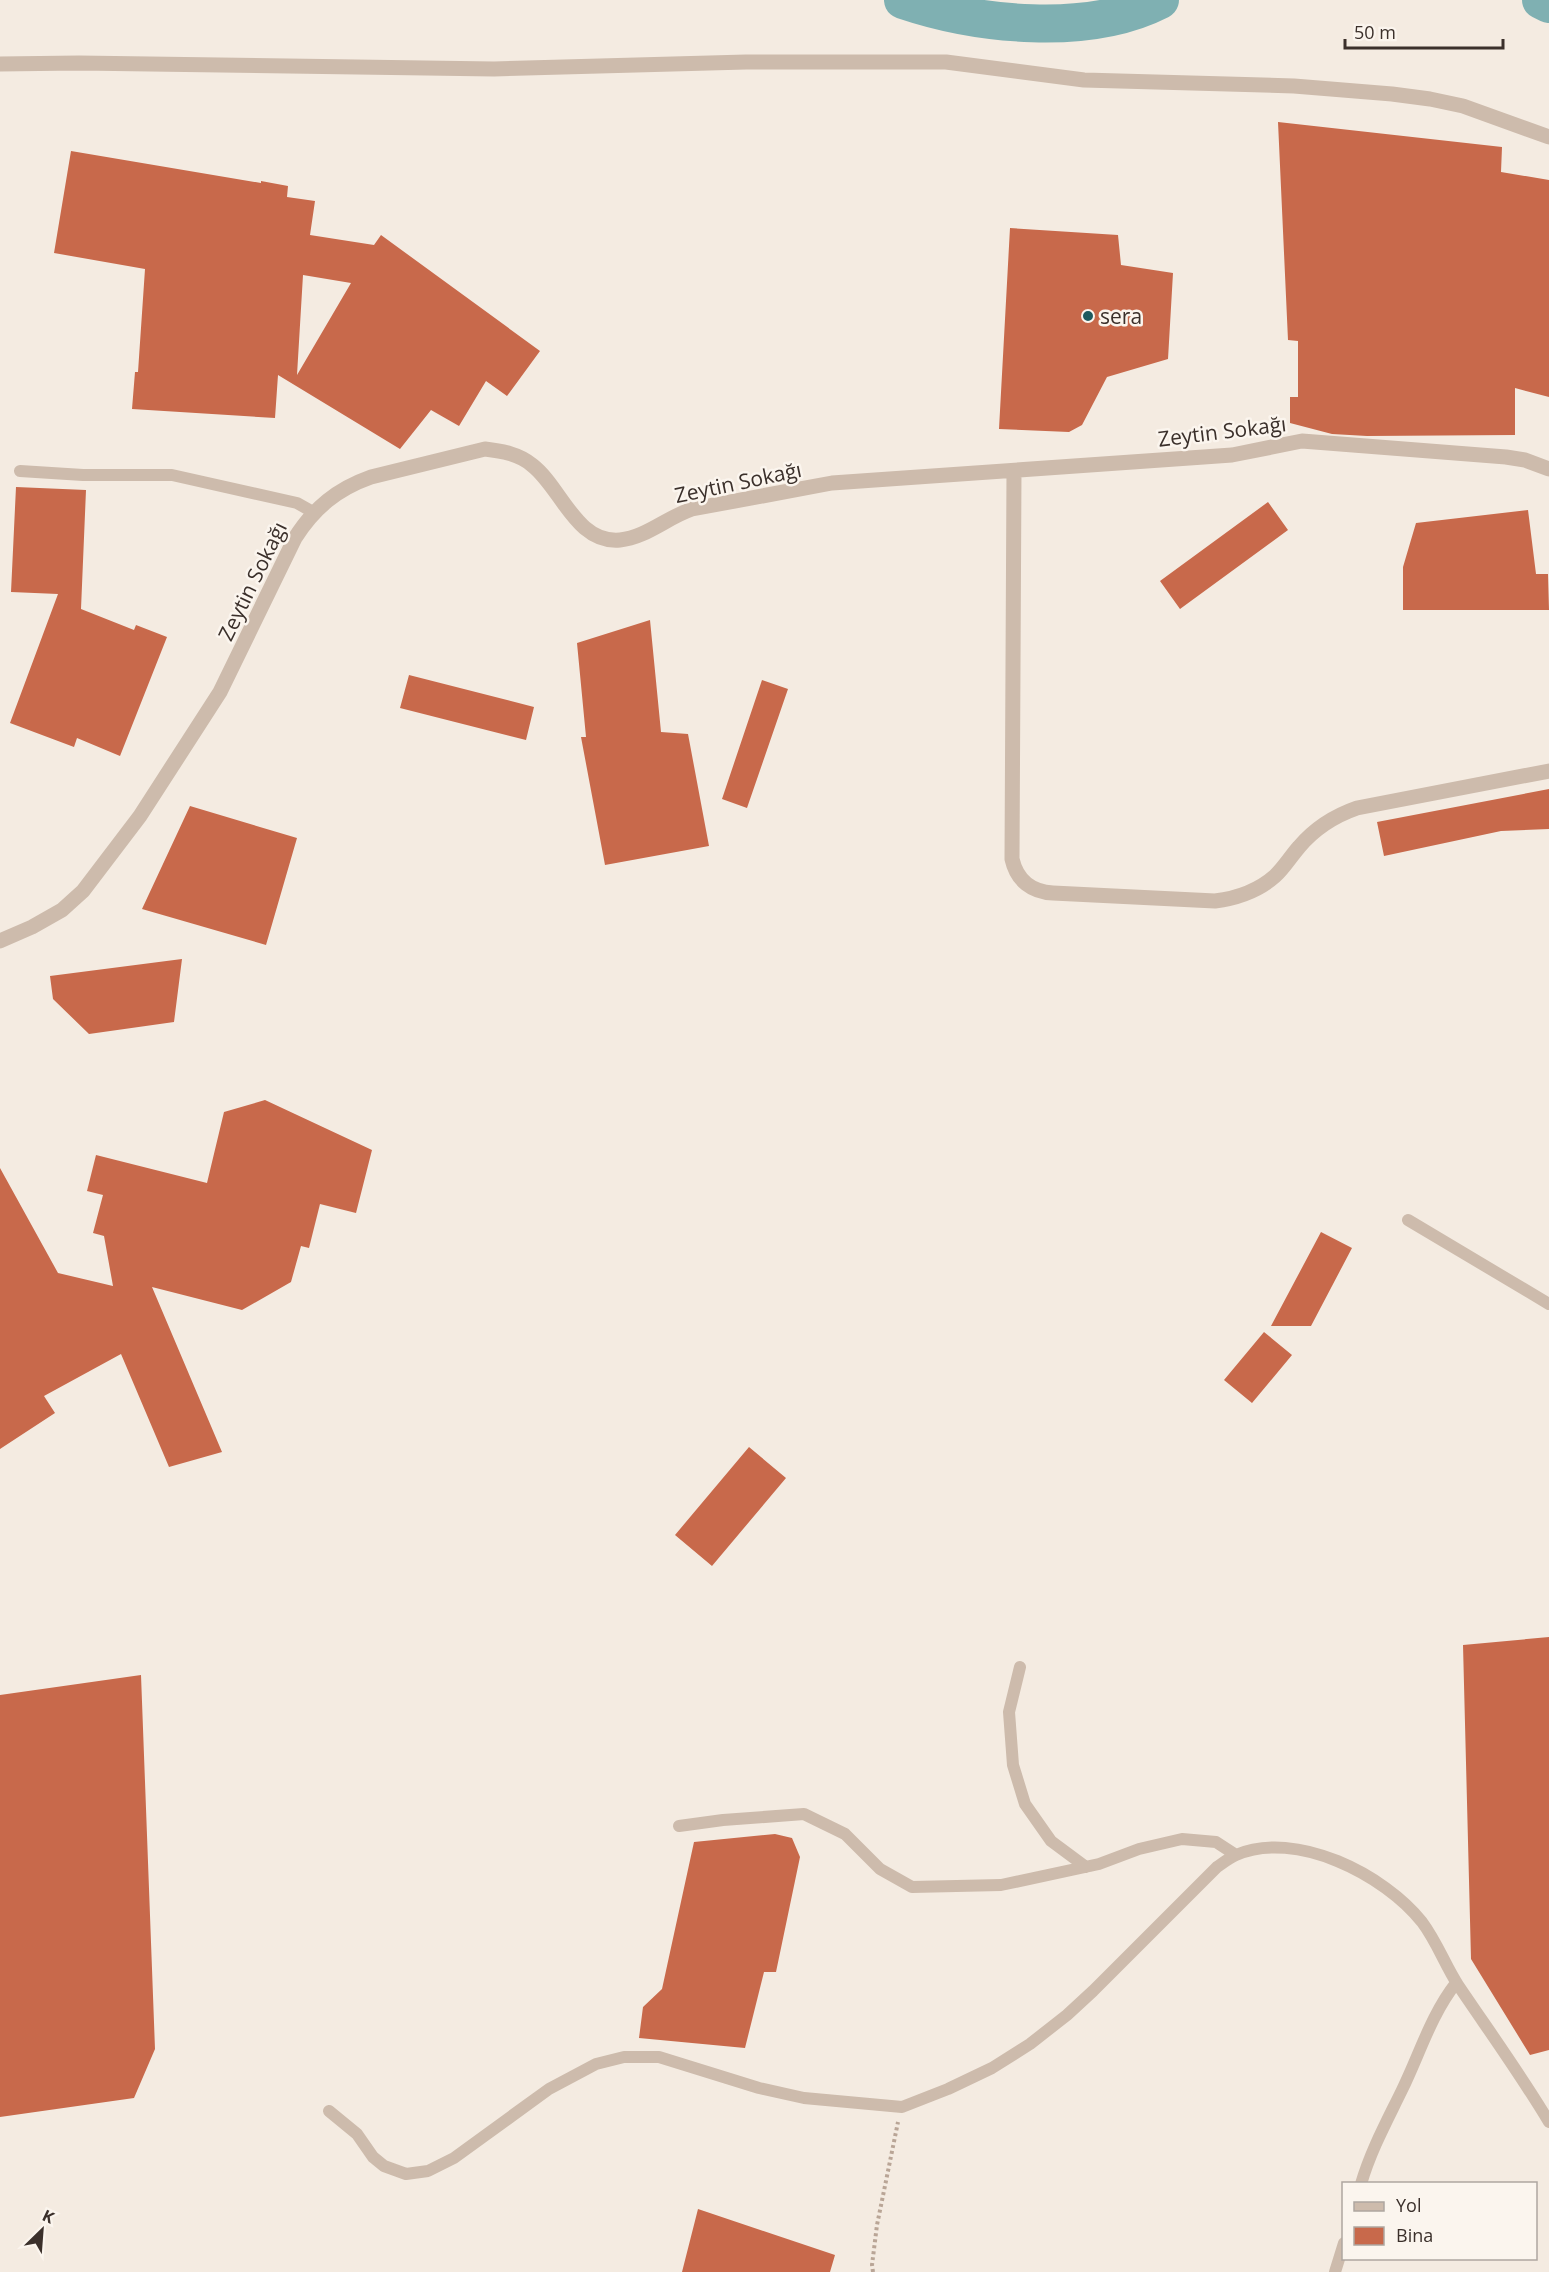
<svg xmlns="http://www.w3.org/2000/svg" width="1549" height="2272" font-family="'Open Sans',sans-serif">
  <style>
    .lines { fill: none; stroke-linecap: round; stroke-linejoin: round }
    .river { stroke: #7fb0b2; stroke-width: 38 }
    .building { fill: #c8694b; fill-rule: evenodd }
    .path { stroke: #b9a596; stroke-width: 4; stroke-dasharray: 3 3; stroke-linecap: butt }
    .lane { stroke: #cdbbac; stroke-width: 12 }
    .street { stroke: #cdbbac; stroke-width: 15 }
    .poi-dot { fill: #1f5a5e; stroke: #fbf5ee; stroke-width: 2 }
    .labels { text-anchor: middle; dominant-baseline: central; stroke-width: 5; stroke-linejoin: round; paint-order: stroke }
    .poi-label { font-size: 21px; fill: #3b302b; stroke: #fbf5ee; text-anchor: start }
    .street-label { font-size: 21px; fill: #3b302b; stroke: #fbf5ee }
  </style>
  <rect width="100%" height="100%" fill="#f4ebe1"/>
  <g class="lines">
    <path class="river" d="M903,0C977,25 1088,37 1160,0
      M1541,0L1549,4"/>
  </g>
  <path class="building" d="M1278,122L1502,147L1501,172L1549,180V397L1515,388V435L1367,436L1332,434L1290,423V397H1298V341L1288,340Z
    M71,151L261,183V181L288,186L287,197L315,201L310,235L374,245L381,235L540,351L507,396L486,381L459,426L431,410L400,449L278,375L275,418L132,409L135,372H138L145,269L54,253ZM303,275L351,283L297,375Z
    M1010,228L1118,235L1121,265L1173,273L1168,359L1107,377L1082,425L1069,432L999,429Z
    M16,487L86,490L81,609L134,630L136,625L167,637L120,756L77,738L74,747L10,723L58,594L11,592Z
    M1268,502L1288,530L1180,609L1160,581Z
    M1528,510L1536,574H1548L1549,610H1403V567L1416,523Z
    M650,620L661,732L688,734L709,846L605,865L581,737H586L577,643Z
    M409,675L534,707L526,740L400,708Z
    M762,680L788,689L747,808L722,799Z
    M1549,789V829L1501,831L1384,856L1377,822Z
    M190,806L297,838L266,945L142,909Z
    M182,959L174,1022L89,1034L53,999L50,976Z
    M265,1100L372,1150L356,1213L320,1204L309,1248L301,1246L291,1282L242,1310L152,1287L222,1452L169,1467L121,1354L44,1396L55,1413L0,1449V1168L58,1273L113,1286L104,1236L93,1233L103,1195L87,1191L96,1155L207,1183L224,1112Z
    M1321,1232L1352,1248L1311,1326H1271Z
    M1264,1332L1292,1355L1252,1403L1224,1380Z
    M749,1447L786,1478L712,1566L675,1535Z
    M1549,1637V2050L1530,2055L1471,1959L1463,1645Z
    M141,1675L155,2049L134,2098L0,2117V1695Z
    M775,1834L792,1838L800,1857L776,1972H764L745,2048L639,2038L643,2007L662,1989L694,1842Z
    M698,2209L835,2255L830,2272H682Z"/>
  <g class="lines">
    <path class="path" d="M873,2272L872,2265L877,2225L898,2122"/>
    <path class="lane" d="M20,471L83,475H172L297,503L313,512
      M1408,1220L1549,1304
      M1020,1667L1009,1712L1013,1765L1025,1804L1051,1841L1086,1867
      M679,1826L723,1820L804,1814L845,1834L880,1869L912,1887L1001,1885L1099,1864L1139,1849L1182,1839L1216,1842L1236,1855
      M329,2111L357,2134L373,2157L384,2166L406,2174L428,2171L454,2158L549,2089L596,2064L624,2057H659L759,2088L804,2098L902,2107L948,2089L992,2068L1030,2044L1067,2015L1093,1991L1217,1867C1223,1863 1229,1858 1236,1855C1296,1829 1385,1875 1422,1922C1437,1942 1445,1965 1458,1985C1489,2031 1521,2075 1549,2122
      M1361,2184C1371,2150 1387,2121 1402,2090C1420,2053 1431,2015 1456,1983
      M1335,2272L1344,2243"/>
    <path class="street" d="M0,64L79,63L494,69L746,62H946L1084,80L1294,86L1392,94L1430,99L1463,106L1549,137
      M1014,471L1012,859C1017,881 1032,892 1053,893L1215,901C1238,898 1258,891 1275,876C1284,868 1291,856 1299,847C1315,828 1334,816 1357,808L1549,771
      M0,941L32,927L62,910L83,891L140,816L220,692L295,538C314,508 337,489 371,477L485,449C502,451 519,454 532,465C561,487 576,544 620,540C645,538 668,517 692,509L832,483L1232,455L1302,441L1506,457L1525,460L1549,469"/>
  </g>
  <circle class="poi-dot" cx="1088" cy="316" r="6"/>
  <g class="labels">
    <g class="poi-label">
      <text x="1100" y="316">sera</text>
    </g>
    <g class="street-label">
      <text transform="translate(1222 431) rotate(-7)">Zeytin Sokağı</text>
      <text transform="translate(738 482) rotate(-12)">Zeytin Sokağı</text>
      <text transform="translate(252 581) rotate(-64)">Zeytin Sokağı</text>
    </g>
  </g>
  <rect x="1342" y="2182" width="195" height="78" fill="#fbf5ee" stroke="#aea6a0" stroke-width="1.5"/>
  <rect x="1354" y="2202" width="30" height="9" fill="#cdbbac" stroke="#aea6a0" stroke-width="1.5"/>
  <text x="1396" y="2212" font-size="18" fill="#3b302b">Yol</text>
  <rect x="1354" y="2227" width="30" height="18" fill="#c8694b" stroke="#aea6a0" stroke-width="1.5"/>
  <text x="1396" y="2242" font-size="18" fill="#3b302b">Bina</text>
  <g transform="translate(42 2230) rotate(25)" stroke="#fbf5ee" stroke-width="4.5" paint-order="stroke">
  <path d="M0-4.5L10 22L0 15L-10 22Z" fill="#3b302b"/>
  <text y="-9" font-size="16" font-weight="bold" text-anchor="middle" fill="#3b302b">K</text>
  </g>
  <path d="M1345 39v9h158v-9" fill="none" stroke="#3b302b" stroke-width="3"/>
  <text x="1354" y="39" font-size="18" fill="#3b302b" stroke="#fbf5ee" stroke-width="4.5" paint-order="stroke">50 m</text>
</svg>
